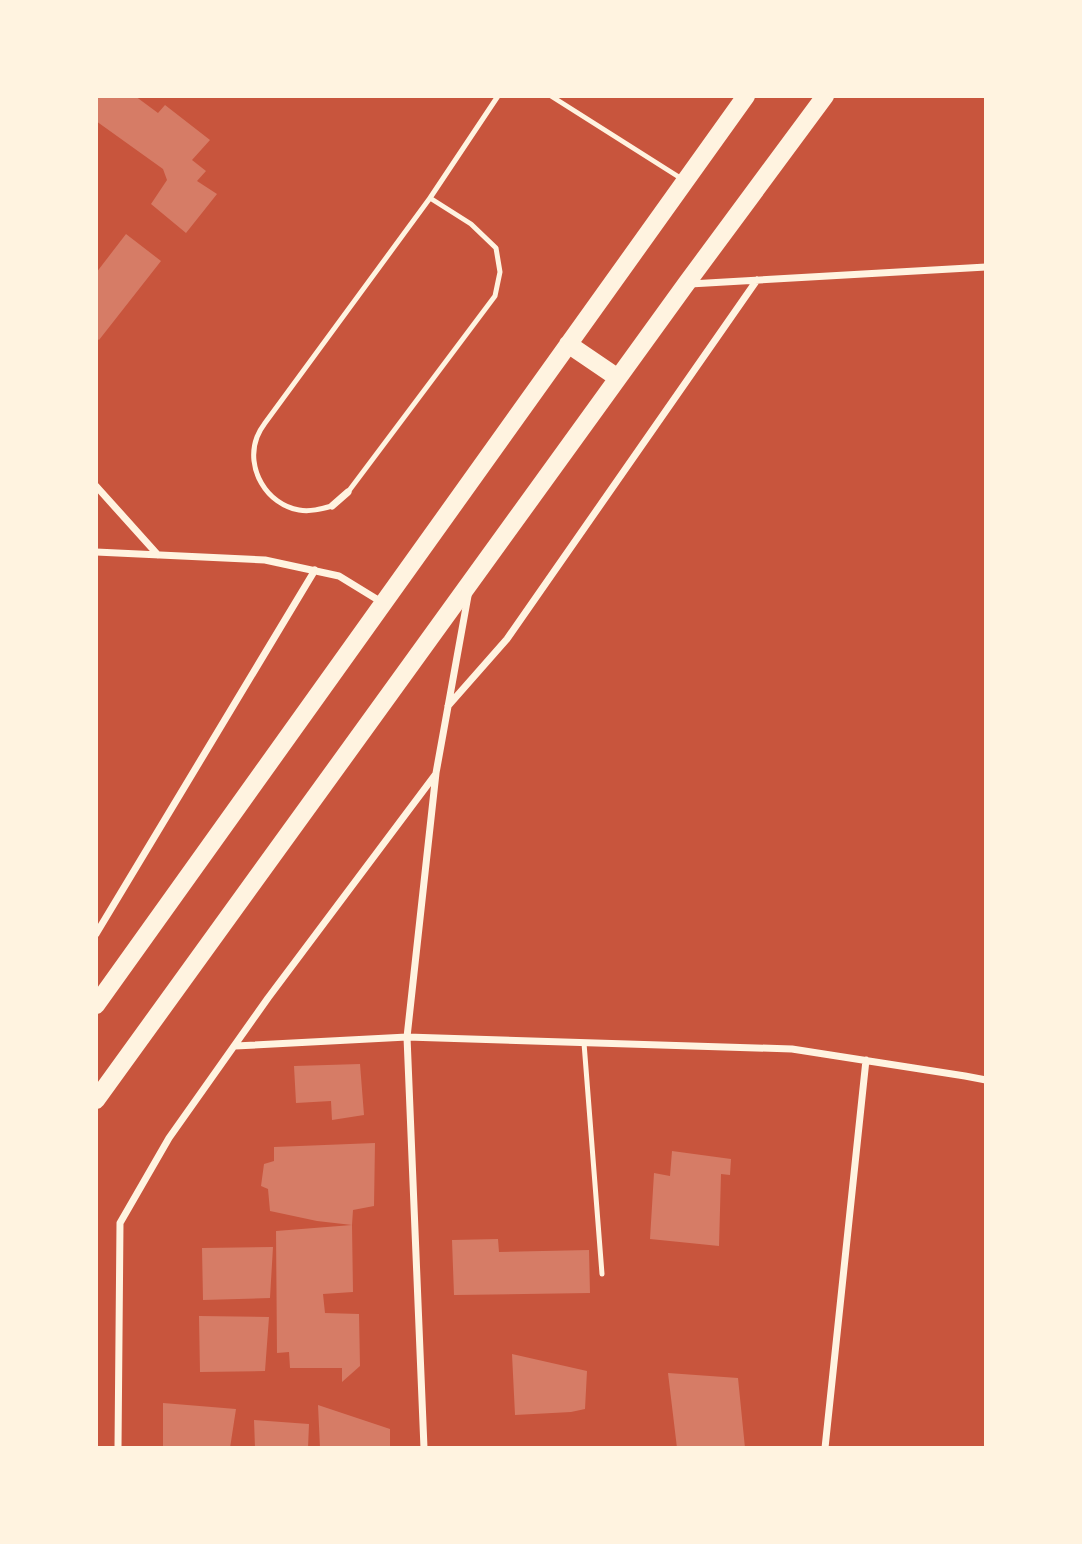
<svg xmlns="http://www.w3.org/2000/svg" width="1082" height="1544" font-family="Cabin,sans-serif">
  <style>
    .building { fill: #d67c66 }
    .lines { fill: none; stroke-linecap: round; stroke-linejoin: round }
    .service { stroke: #fff3e0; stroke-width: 5 }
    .minor { stroke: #fff3e0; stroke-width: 7 }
    .primary { stroke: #fff3e0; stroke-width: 18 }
  </style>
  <rect width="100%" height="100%" fill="#c8553d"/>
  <path class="building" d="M96,96H135L158,113L165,105L210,140L192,160L206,171L197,181L217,194L186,233L151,204L167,180L163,169L96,121Z
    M126,234L161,261L99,340L96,338V273Z
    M360,1064L364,1115L332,1120L331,1101L296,1103L294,1066Z
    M375,1143L374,1206L353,1210L352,1225L353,1292L323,1294L325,1313L359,1314L360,1366L342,1382V1368H290L289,1352L277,1353L276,1231L352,1225L317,1221L270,1211L268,1189L261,1186L264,1164L274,1161V1147Z
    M672,1151L731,1159L730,1175L721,1174L719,1246L650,1239L654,1173L670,1176Z
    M498,1239L499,1252L589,1250L590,1293L454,1295L452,1240Z
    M273,1247L270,1298L203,1300L202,1248Z
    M199,1316L269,1317L265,1371L200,1372Z
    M512,1354L587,1371L585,1409L571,1412L515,1415Z
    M668,1373L738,1378L745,1448H677Z
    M163,1403L236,1409L230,1448H163Z
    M318,1405L390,1429V1448H320Z
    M254,1420L309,1424L308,1448H255Z"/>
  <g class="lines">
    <path class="service" d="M551,96L682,179
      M430,198L498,96
      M332,506C321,509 310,512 299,510C267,505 245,468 257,437C259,432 262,427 265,423L430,198L471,224L496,248L500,272L495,296L348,492
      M584,1043L602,1274"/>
    <path class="minor" d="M690,284L986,267
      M96,486L158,555
      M332,506L348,492
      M96,552L265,560L339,576L383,603
      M448,706L507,639L757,280
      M96,934L315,570
      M235,1046L407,1037L792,1049L965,1076L986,1080
      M118,1448L120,1223L169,1138L268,998L435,775
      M424,1448L407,1037L436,773L468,596
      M825,1448L866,1060"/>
    <path class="primary" d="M568,344L618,378
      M96,1005L746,96
      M96,1100L686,284L825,96"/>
  </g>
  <rect width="1082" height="1544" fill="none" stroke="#fff3e0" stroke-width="196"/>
</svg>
